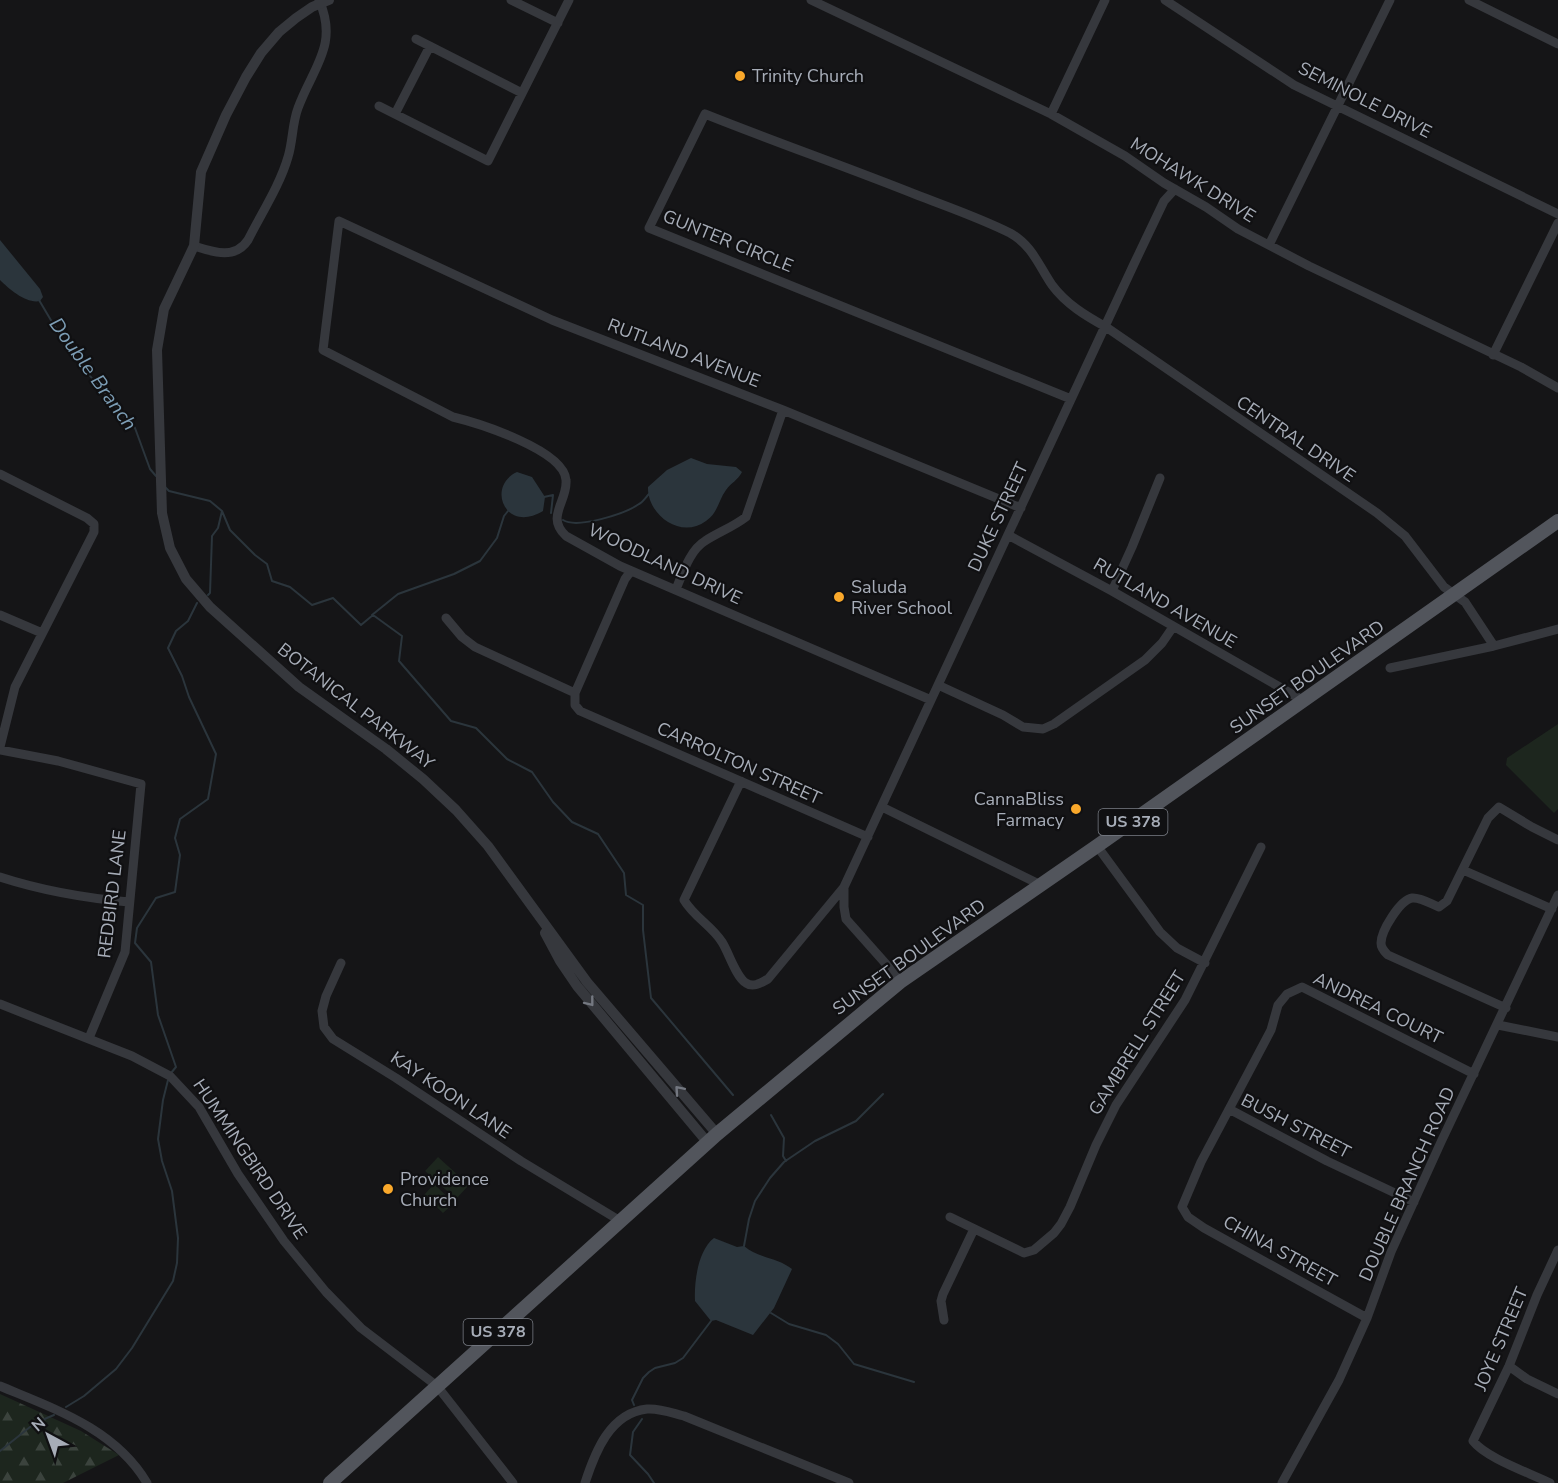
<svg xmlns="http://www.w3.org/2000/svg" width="1558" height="1483" font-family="'Nunito Sans',sans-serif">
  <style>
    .forest { fill: url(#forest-firs) }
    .park { fill: #1d261e }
    .water { fill: #2b353c }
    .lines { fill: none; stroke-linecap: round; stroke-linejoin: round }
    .stream { stroke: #2b353c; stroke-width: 2 }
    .minor { stroke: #36383d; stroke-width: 9 }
    .tertiary { stroke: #36383d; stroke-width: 10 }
    .primary { stroke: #52555c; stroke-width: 14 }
    .oneway { stroke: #747881 }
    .poi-dot { fill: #f9a82b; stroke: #101012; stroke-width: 2 }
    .labels { text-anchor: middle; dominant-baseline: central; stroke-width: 4.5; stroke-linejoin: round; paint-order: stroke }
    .shield { fill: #101012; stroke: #7a7e86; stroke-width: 1.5 }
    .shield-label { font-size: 16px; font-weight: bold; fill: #a7adb8 }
    .poi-label { font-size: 18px; fill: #a7adb8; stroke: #101012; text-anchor: start }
    .street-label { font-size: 18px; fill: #a7adb8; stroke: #101012 }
    .water-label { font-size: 20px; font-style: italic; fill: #7c9db5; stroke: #101012 }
  </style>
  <defs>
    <pattern id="forest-firs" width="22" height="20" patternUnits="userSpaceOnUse" patternTransform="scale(1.5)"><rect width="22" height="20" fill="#1d261e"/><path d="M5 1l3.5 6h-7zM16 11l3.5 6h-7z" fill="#3b433d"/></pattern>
  </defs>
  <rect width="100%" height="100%" fill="#151517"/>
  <path class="forest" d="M0,1394L81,1431L119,1455L63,1483H0Z"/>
  <path class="park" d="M1558,724V809L1554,813L1506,765L1507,758Z
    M438,1157L469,1185L456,1199L425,1171Z
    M434,1184L454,1203L443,1213L424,1195Z"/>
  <path class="water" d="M0,240L40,289L43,297L40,301C27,304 10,290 0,280Z
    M691,458L707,464L736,467L742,472C738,480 731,483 726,490C718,501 718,513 706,521C680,540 647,514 648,487L667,470Z
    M517,472L532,477L545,497L543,511C505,534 486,486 517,472Z
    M714,1238L737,1247L744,1246C758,1258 779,1258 792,1269L774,1308L753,1335L716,1320L711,1321L695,1301C694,1282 698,1250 714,1238Z"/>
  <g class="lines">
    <path class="stream" d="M39,300L65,344L98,386L135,428L150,469L156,476
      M165,487L169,491L210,501L222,511L230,530L255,555L267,564L272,581L290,587L312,605L333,598L361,625
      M544,497L553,495L551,513
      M563,520C577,529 625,514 639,504C643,502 646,497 649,494
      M208,595L210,593L212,536L218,528L222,511
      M372,615L398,594L454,574L480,561L497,538L504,516L508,511
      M361,625L373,615L402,636L399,661L451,721L476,728L507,759L532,772L553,802L572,822L598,834L624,873L626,895L643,905V930L651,998L733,1095
      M171,1073L176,1067L158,1015L151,962L135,943L137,928L156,898L175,892L180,855L175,838L180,819L208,799L216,754L189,697L182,676L168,648L176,631L188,621L197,603
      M771,1115L784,1138L783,1156L786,1161
      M744,1246L749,1219L755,1201L770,1178L784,1162L815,1141L856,1121L883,1094
      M771,1313L789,1324L826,1335L838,1344L854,1364L914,1382
      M634,1405L632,1400L643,1378L649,1372L655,1368L675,1363L683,1358L711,1321
      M66,1407L84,1396L116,1369L132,1348L173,1281L177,1263L178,1238L172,1191L162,1161L158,1139L163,1100L168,1080
      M642,1419L633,1432L630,1455L648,1474L654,1483
      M0,1451L35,1423L54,1415"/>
    <path class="minor" d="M511,0L558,23
      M811,0L1051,114L1125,156L1164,183L1206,207L1238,229L1309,266L1521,367L1558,388
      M1165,0L1294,85L1558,214
      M1469,0L1558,44
      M416,39L522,93
      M379,106L488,161L569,0
      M395,114L430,46
      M1051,114L1105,0
      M1269,245L1390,0
      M194,246C213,252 235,260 248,240C261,214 280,185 288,157C293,141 292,124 298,108C313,67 339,45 319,0
      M1493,355L1558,223
      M1071,399L649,228L705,114C775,142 847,167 917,195C948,207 980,218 1010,233C1032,245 1039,266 1052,285C1066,304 1086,316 1106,327L1377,513L1405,536L1444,587L1465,602L1494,646
      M0,474L87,518L94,524V532L15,687L0,747
      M1008,535L1112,591L1304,701
      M631,571L625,579L575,693V705L580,711L868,837
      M676,589C683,573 690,550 705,541C719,532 733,527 746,517L783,410
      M1112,591L1132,547L1160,478
      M0,615L42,633
      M446,618L462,637L475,647L575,693
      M1390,668L1494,646L1558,629
      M938,685L1003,715L1023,727L1043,729L1054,724L1145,660L1162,643L1173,627
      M931,700L620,566L566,536C545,517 568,501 566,480C564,450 478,423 453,417L323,350L339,221L552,320L783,410L1021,508
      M0,750L58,761L141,784L125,952L89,1038
      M741,781L684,900C694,917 712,926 722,942C729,953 736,977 746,983C753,988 761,983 768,979L844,887
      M882,807L1041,885
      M1097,846L1160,932L1177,948L1205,963
      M1463,870L1552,909
      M0,877C43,891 85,898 129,902
      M341,963L326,996L322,1011L324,1027L333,1039L396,1078L521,1161L622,1222
      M900,982L894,973L846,919L844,907V887L1134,264L1164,201L1175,189
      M0,1004L132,1056L170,1076L199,1107L238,1174L284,1241L326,1292L361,1328L437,1386L513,1483
      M1506,1008L1388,955C1385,952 1381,949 1381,943C1381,931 1400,900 1412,898C1420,897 1431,904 1439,907L1447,901L1488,818L1499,807L1532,827L1558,840
      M1498,1025L1558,1037
      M1229,1109L1327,1161L1414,1202
      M950,1217L1024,1253L1034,1250L1054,1233L1061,1224L1070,1207L1096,1145L1116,1105L1185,1000L1261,847
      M1367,1318L1204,1228L1188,1217L1182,1207L1201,1162L1271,1030L1278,1005L1287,994L1302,987L1474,1074
      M944,1320L941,1301L943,1294L974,1229
      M1509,1366L1527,1379L1558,1394
      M0,1386C55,1409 115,1429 147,1483
      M585,1483C595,1452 610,1413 647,1409C660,1408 672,1413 684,1416L849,1483
      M1282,1483L1339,1380L1367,1318L1391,1252L1441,1142L1558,895
      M1550,1483C1530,1473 1486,1458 1473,1441L1509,1366L1537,1295L1558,1250"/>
    <path class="tertiary" d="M329,0L312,7L296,18L279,32L261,53L246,77L226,115L201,172L194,246L164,309L157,350L162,513L170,548L186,579L210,607L299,687L386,749L423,779L456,810L488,846L587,982L717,1134
      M545,933L560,961L577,986L708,1143"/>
    <path class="primary" d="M330,1483L717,1134L900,982L1097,846L1558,521"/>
  </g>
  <defs><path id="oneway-chevron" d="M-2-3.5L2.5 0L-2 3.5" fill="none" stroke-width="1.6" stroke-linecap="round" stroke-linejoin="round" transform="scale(1.5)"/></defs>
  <g class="oneway">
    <use href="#oneway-chevron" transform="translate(590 1002) rotate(52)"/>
    <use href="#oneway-chevron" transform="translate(679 1090) rotate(-131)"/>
  </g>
  <g class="poi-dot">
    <circle cx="740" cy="76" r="6"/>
    <circle cx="839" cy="597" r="6"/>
    <circle cx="1076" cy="809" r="6"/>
    <circle cx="388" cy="1189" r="6"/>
  </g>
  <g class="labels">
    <g class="shield">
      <rect x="1098.5" y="809" width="69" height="26" rx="4.5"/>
      <rect x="463.5" y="1319" width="69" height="26" rx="4.5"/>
    </g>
    <g class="shield-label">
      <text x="1133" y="822">US 378</text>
      <text x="498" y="1332">US 378</text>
    </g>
    <g class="poi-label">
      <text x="752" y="76">Trinity Church</text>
      <text x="851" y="587">Saluda<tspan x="851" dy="21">River School</tspan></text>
      <text x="1064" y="799" text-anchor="end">CannaBliss<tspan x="1064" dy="21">Farmacy</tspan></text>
      <text x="400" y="1179">Providence<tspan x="400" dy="21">Church</tspan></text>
    </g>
    <g class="street-label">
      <text transform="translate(1365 100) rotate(27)">SEMINOLE DRIVE</text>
      <text transform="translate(1193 180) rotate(32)">MOHAWK DRIVE</text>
      <text transform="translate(728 241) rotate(22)">GUNTER CIRCLE</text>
      <text transform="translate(684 353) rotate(21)">RUTLAND AVENUE</text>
      <text transform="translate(1296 439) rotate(34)">CENTRAL DRIVE</text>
      <text transform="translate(998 517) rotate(-65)">DUKE STREET</text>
      <text transform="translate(665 564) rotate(25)">WOODLAND DRIVE</text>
      <text transform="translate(1165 603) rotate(30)">RUTLAND AVENUE</text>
      <text transform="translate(1307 677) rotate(-35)">SUNSET BOULEVARD</text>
      <text transform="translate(356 706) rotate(38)">BOTANICAL PARKWAY</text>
      <text transform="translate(739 763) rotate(24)">CARROLTON STREET</text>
      <text transform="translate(112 894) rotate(-83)">REDBIRD LANE</text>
      <text transform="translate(909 957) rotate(-36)">SUNSET BOULEVARD</text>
      <text transform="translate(1378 1008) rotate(26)">ANDREA COURT</text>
      <text transform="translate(1137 1043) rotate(-58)">GAMBRELL STREET</text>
      <text transform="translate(451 1095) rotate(34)">KAY KOON LANE</text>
      <text transform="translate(1296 1126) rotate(27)">BUSH STREET</text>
      <text transform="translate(250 1159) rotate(56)">HUMMINGBIRD DRIVE</text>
      <text transform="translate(1407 1184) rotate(-66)">DOUBLE BRANCH ROAD</text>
      <text transform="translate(1280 1251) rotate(29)">CHINA STREET</text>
      <text transform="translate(1501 1339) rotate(-67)">JOYE STREET</text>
    </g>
    <g class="water-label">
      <text transform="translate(93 374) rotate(54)">Double Branch</text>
    </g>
  </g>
  <g transform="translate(48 1435) rotate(319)" stroke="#101012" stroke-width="4.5" paint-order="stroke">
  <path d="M0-4.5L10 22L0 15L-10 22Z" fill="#a7adb8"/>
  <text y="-9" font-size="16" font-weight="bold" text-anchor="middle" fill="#a7adb8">N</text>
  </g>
</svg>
